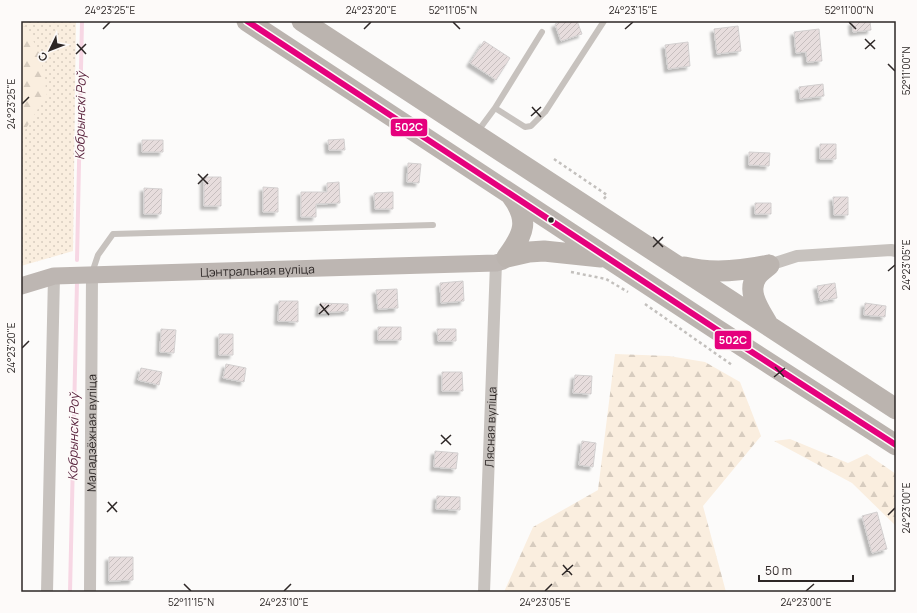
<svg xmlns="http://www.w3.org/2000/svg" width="917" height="613" font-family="Manrope,sans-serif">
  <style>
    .grass { fill: url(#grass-dots) }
    .forest { fill: url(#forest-firs) }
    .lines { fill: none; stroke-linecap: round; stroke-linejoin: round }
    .stream { stroke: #f7d7e4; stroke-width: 4 }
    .building { fill: url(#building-hatch); stroke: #d3d0d0; filter: url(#shadow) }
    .path { stroke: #c3c0bd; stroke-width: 2.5; stroke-dasharray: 3 3; stroke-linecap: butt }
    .lane { stroke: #c7c2be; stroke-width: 6 }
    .street { stroke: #c7c2be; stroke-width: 12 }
    .secondary { stroke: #bdb6b2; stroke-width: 17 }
    .highway { stroke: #bbb4af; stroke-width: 21 }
    .bus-1-casing { stroke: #fdfaf9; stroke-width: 9 }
    .bus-1 { stroke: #e5007d; stroke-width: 6 }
    .ticks { fill: none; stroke: #2d2726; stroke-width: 1.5 }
    .bus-dot { fill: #2d2726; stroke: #fdfaf9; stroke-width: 1.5 }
    .labels { text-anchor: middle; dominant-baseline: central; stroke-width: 3; stroke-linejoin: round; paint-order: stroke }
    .street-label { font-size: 12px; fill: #2d2726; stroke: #fdfaf9 }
    .water-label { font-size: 13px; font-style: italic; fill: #5b253f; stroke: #fdfaf9 }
    .line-badge { stroke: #fdfaf9; stroke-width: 1.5 }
    .badge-label { font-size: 11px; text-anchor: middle; font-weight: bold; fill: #fff }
    .neatline { fill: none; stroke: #2d2726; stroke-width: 1.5 }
    .ticks-label { font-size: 10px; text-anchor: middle; fill: #2d2726 }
  </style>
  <defs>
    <pattern id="grass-dots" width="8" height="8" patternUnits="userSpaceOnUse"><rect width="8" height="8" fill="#faeedf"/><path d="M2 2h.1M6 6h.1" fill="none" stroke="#d7ccbf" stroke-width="1.8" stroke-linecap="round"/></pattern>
    <pattern id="forest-firs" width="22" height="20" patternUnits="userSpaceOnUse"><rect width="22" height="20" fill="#faeedf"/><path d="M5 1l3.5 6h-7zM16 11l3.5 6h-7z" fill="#d7ccbf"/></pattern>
    <pattern id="building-hatch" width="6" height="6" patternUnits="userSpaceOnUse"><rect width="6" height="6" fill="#e7dddd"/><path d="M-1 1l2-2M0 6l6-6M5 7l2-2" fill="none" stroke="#c6bebe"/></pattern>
    <filter id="shadow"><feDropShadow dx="-3.5" dy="3.5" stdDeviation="1" flood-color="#0004"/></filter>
  </defs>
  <rect width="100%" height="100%" fill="#fcfbfa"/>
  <path class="grass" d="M21,21H76L73,251L21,266Z"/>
  <path class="forest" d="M21,21L40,52L47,94L25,130L21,132Z
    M615,354L669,356L705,362L740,382L761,436L703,506L726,592H504L533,527L598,490Z
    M790,439L848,463L867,454L896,474V526L852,483L774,441Z"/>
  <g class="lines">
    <path class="stream" d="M77,260L82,21
      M70,592L77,282"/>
  </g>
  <path class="building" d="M563,21H577L582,34L561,41L555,24Z
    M870,21L871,30L853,32L852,22Z
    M738,26L741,51L717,54L714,29Z
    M819,29L822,61L807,62L806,52L796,53L794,32Z
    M484,41L510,58L496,80L470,63Z
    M688,42L690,66L668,69L665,45Z
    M823,84L824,96L800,99L799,87Z
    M344,139L345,150H329L328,140Z
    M142,140H163V152H142Z
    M820,144H836V159H820Z
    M749,152L770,153L769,166L749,165Z
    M408,163L421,164L419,183L407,182Z
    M204,177H221V206H204Z
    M339,182L340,203L316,204V217H301V192H327V183Z
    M263,187L278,188V212H263Z
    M144,188L162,189L161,214H144Z
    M393,192V209H375L374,193Z
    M833,197H848V215H834Z
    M755,203H771V214H755Z
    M463,281L464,301L441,303L440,283Z
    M835,283L837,298L820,301L817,286Z
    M397,289L398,308L378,309L376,290Z
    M279,301H298V322L278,321Z
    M320,303L348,304V311L319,313Z
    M865,303L886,306L885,317L864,315Z
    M378,327H401V340H378Z
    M161,329L176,330L174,353L160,352Z
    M437,329H456V341H438Z
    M219,334H233V355H219Z
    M226,364L246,368L244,382L223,378Z
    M141,368L162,372L159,385L138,380Z
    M442,372H462L463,391H442Z
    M575,375L592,376L591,394L573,393Z
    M582,441L596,443L593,467L579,465Z
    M435,451L458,453L456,469L434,467Z
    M437,496L460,497V510L436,509Z
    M877,512L887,549L872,553L862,516Z
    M109,557H133V580L109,581Z"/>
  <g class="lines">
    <path class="path" d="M554,159L607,195L603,200
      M571,272L606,279L628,292
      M645,304L732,365"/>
    <path class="lane" d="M542,32L495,108L525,127L531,126L545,112L604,21
      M478,131L495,108
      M92,273L98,255L113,234L433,225"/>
    <g class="street">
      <path d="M769,265L797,256L891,250L896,251"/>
      <path d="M47,592L54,276"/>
      <path id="s1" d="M90,592L92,275"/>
      <path id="s2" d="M484,592L496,263"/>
    </g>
    <path class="secondary" id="s3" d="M21,286L54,276L496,263L503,261L507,257"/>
    <path class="highway" d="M247,21L716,329L896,445
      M302,21L896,409
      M507,257L529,252L544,251L601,257
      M507,257C524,234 530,220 511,195
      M684,267C712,274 741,271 769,265
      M767,323C759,309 746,291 757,276C760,272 766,268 769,265"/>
    <g class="bus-1-casing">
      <path id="bus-1" d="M247,21L716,329L896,445"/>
    </g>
    <use href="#bus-1" class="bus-1"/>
  </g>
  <path class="ticks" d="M453,22L460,29M849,22L856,29M103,29L110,22M364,29L371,22M625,29L633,22M865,39L875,49M77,44L86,54M865,49L875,40M76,54L86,44M888,64L895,71M22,104L29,97M532,107L541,117M531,116L541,107M198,174L208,184M198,184L208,174M653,237L663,247M653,247L663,237M888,271L895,265M320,304L329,315M319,314L329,305M22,348L29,341M775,367L784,377M774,377L785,368M441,435L451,445M441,444L451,435M108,502L117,512M107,512L117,502M888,515L895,508M563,565L572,575M562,575L573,565M184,584L191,591M284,591L291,584M545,591L552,584M806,591L814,584"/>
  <circle class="bus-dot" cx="551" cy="220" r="3.5"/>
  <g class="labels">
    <g class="street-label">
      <text stroke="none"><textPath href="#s3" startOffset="238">Цэнтральная вуліца</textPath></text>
      <text stroke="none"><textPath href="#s2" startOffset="165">Лясная вуліца</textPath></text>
      <text stroke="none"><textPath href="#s1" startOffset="159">Маладзёжная вуліца</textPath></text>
    </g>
    <g class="water-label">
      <text transform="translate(80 116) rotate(-89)">Кобрынскі Роў</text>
      <text transform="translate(73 437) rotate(-89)">Кобрынскі Роў</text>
    </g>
  </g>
  <g class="line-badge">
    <rect x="390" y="118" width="38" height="19" rx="4" fill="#e5007d"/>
    <rect x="714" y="330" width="38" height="20" rx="4" fill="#e5007d"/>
  </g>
  <g class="badge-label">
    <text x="409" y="131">502С</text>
    <text x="733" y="344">502С</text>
  </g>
  <rect width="917" height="613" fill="none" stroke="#fdfaf9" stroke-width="44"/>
  <g transform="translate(50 50) rotate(227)" stroke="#fdfaf9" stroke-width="3" paint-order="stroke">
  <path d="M0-3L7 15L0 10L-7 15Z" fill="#2d2726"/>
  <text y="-6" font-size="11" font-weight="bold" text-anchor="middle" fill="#2d2726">С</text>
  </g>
  <path d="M759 575v6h94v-6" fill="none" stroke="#2d2726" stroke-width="2"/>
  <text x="765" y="575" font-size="12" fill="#2d2726" stroke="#fdfaf9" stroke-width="3" paint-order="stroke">50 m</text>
  <rect x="22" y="22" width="873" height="569" class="neatline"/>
  <g class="ticks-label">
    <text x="110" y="14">24°23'25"E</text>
    <text x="371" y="14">24°23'20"E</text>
    <text x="453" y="14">52°11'05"N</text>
    <text x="633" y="14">24°23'15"E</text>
    <text x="849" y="14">52°11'00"N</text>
    <text transform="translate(906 71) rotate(-90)" y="4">52°11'00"N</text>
    <text transform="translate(11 104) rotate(-90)" y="4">24°23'25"E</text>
    <text transform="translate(906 265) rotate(-90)" y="4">24°23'05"E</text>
    <text transform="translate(11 348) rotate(-90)" y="4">24°23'20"E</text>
    <text transform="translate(906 508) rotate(-90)" y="4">24°23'00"E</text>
    <text x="191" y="606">52°11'15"N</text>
    <text x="284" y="606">24°23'10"E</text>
    <text x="545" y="606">24°23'05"E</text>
    <text x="806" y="606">24°23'00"E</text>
  </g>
</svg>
